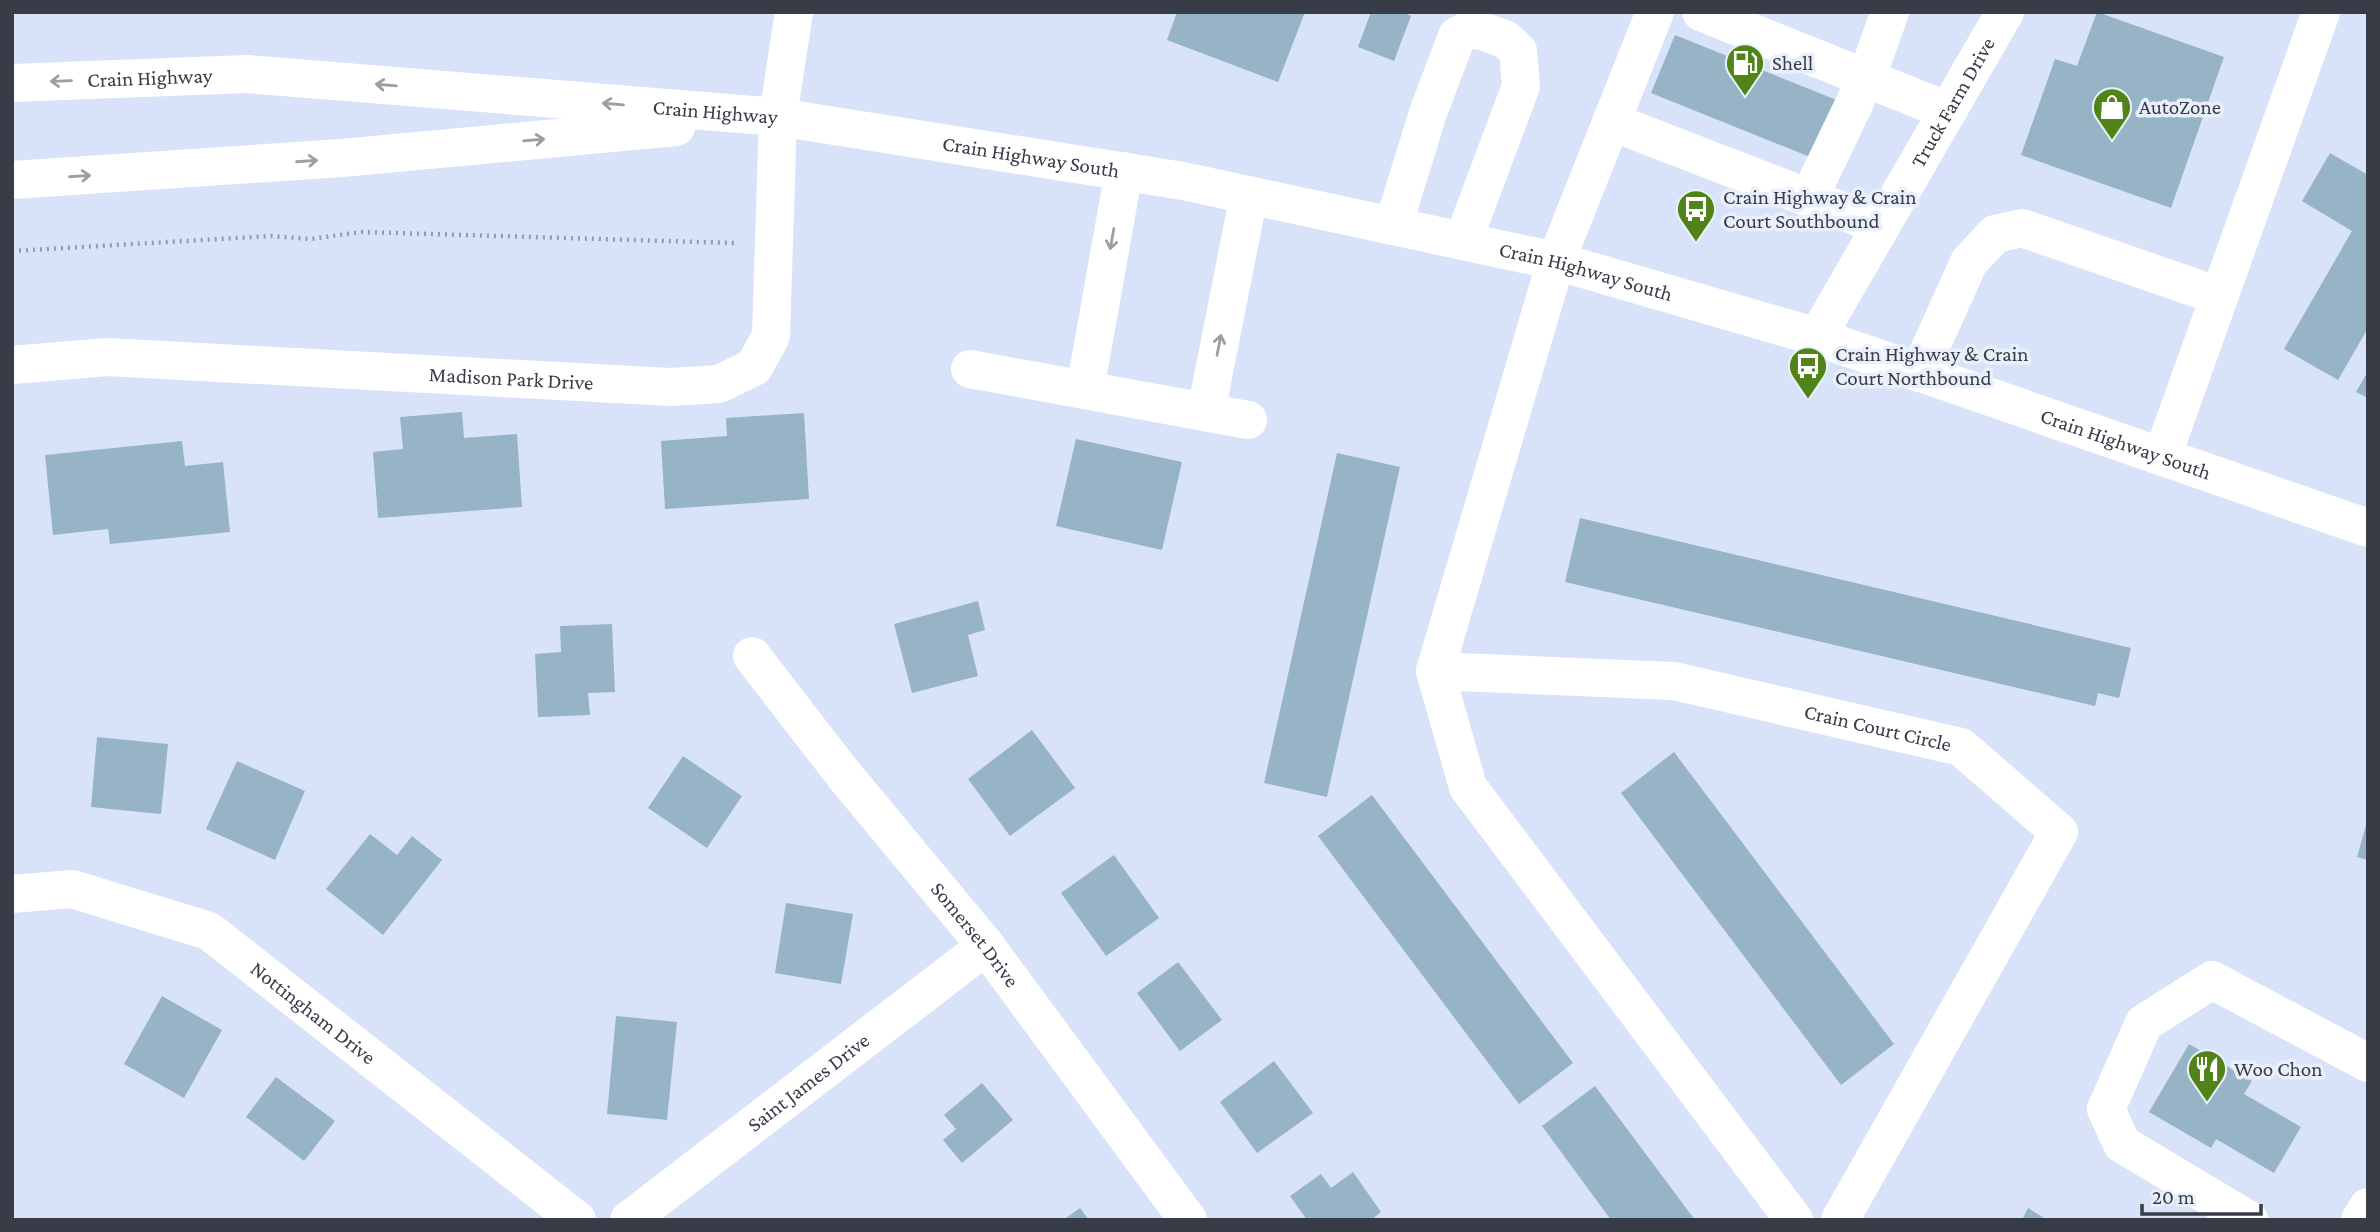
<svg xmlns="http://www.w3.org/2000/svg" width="2380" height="1232" font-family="'Crimson Pro',serif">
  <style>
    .building { fill: #97b3c6 }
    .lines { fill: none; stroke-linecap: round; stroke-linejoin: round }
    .path { stroke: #939cad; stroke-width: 4.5; stroke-dasharray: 2 5; stroke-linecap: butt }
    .minor { stroke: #fff; stroke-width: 38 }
    .major { stroke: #fff; stroke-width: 38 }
    .oneway { stroke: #9b9ea3 }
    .labels { text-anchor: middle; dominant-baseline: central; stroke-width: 7; stroke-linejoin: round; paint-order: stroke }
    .poi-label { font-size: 21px; fill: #373c47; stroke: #eaf0fb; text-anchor: start }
    .street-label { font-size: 21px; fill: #373c47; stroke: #eaf0fb }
  </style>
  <rect width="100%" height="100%" fill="#d8e3f9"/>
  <path class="building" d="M1177,12H1305L1278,82L1167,40Z
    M1371,12H1402L1411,16L1394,61L1358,47Z
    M2097,12L2224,57L2171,208L2021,155L2055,59L2077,66Z
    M1675,35L1839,101L1815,159L1651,93Z
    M2330,153L2368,175V328L2338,380L2284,349L2352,231L2302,201Z
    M2368,371V398L2356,392Z
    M462,412L464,438L517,434L522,507L378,518L373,452L403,449L400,417Z
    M804,413L809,499L665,509L661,441L727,436L726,418Z
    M1076,439L1182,462L1162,550L1056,526Z
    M182,441L185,466L223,462L230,532L110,544L108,529L53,535L45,455Z
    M1337,453L1400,467L1327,797L1264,783Z
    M1580,518L2131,648L2119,698L2098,693L2095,706L1565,582Z
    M978,601L985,630L968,635L978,676L912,693L894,624Z
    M612,624L615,692L588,693L590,715L538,717L535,654L561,652L560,626Z
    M1032,730L1075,788L1010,836L968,779Z
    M97,737L168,744L161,814L91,807Z
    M1674,752L1894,1044L1841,1085L1621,793Z
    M683,756L742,796L707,848L648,808Z
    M237,761L305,791L275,860L206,829Z
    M1372,795L1573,1063L1519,1104L1318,836Z
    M2367,822H2368V860L2357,857Z
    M370,834L397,855L412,836L442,860L383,935L326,889Z
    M1114,855L1159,918L1106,956L1061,893Z
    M786,903L853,914L841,984L775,973Z
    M1178,962L1222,1020L1180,1051L1137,993Z
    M162,996L222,1030L184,1098L124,1064Z
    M616,1016L677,1022L667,1120L607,1114Z
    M2189,1044L2252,1081L2244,1094L2301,1127L2274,1173L2216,1139L2211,1148L2149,1112Z
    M1274,1061L1313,1113L1257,1153L1220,1102Z
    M276,1077L335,1121L304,1161L246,1117Z
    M982,1083L1013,1120L962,1163L943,1140L956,1129L944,1115Z
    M1595,1086L1695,1220H1611L1542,1126Z
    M1353,1172L1381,1212L1371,1220H1307L1290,1196L1321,1174L1331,1188Z
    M1080,1208L1089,1220H1063Z
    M2028,1208L2047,1220H2022Z"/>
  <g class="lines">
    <path class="path" d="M12,251L271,236L310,239L362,232L734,243"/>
    <g class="minor">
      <path d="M1701,12L1948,111"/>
      <path d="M1612,122L1881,226"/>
      <path d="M1809,198L1866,79L1890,12"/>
      <path d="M1393,226L1428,113L1457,36L1472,28L1505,39L1518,51L1521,86L1463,241"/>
      <path id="s1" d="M1817,337L2005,12"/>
      <path id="s2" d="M12,365L107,357L671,387L719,384L754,367L771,336L778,117L794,12"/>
      <path d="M970,369L1248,420"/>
      <path d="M1919,373L1969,262L1995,234L2022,228L2219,296"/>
      <path d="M1085,390L1124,171"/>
      <path d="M1206,412L1249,195"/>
      <path d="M2162,457L2321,12"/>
      <path id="s3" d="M752,656L844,775L986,946L1188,1220"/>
      <path d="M1435,671L1556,261L1655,12"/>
      <path id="s4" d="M12,894L72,889L209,931L577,1220"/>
      <path id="s5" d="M629,1220L986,946"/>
      <path id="s6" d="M1794,1220L1468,787L1435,671L1674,681L1961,747L2059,832L1840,1220"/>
      <path d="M2249,1220L2122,1144L2106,1109L2144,1023L2212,980L2368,1063"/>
      <path d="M2360,1220L2368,1207"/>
    </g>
    <g class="major">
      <path id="s7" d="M12,83L247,74L778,117L1183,181L1556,261L1817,337L2368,528"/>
      <path d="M12,180L342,158L676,127"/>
    </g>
  </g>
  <defs><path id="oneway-shaft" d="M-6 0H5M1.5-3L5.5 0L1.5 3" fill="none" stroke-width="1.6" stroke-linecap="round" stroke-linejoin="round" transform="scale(1.75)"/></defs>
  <g class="oneway">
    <use href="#oneway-shaft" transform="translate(61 81) rotate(178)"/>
    <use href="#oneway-shaft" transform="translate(386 85) rotate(-175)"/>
    <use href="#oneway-shaft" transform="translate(613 104) rotate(-175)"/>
    <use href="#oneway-shaft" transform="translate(534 140) rotate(-5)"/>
    <use href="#oneway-shaft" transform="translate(307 161) rotate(-4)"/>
    <use href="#oneway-shaft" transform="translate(80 176) rotate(-4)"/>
    <use href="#oneway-shaft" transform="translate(1112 239) rotate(100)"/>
    <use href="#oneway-shaft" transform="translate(1219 345) rotate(-79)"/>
  </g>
  <defs>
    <g id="fuel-pin" transform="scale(2.0125)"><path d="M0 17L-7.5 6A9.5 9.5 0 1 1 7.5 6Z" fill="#508318" stroke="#eaf0fb"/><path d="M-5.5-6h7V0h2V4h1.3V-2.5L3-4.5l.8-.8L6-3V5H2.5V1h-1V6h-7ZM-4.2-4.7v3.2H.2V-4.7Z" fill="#fff"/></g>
    <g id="shop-pin" transform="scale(2.0125)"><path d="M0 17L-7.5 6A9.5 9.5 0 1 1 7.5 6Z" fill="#508318" stroke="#eaf0fb"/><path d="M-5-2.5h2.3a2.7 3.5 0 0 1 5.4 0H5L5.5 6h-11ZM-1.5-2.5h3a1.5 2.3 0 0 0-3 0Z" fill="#fff"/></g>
    <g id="bus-pin" transform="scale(2.0125)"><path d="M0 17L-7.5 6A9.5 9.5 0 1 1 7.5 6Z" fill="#508318" stroke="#eaf0fb"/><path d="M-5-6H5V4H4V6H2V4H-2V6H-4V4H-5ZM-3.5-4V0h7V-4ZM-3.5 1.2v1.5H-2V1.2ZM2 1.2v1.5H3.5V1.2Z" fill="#fff"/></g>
    <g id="restaurant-pin" transform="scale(2.0125)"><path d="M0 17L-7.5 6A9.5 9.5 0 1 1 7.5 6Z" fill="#508318" stroke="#eaf0fb"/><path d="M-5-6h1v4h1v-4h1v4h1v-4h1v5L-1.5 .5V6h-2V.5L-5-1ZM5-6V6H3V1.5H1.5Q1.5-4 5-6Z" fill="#fff"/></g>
  </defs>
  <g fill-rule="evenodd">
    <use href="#fuel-pin" x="1745" y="63"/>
    <use href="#shop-pin" x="2112" y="107"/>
    <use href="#bus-pin" x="1696" y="209"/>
    <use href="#bus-pin" x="1808" y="366"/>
    <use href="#restaurant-pin" x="2207" y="1069"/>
  </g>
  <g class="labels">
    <g class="poi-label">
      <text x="1772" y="63">Shell</text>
      <text x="2139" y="107">AutoZone</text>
      <text x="1723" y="197">Crain Highway &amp; Crain<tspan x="1723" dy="24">Court Southbound</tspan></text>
      <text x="1835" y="354">Crain Highway &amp; Crain<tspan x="1835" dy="24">Court Northbound</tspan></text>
      <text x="2234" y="1069">Woo Chon</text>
    </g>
    <g class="street-label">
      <text stroke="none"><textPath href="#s7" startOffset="138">Crain Highway</textPath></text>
      <text stroke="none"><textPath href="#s1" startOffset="271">Truck Farm Drive</textPath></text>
      <text stroke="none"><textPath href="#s7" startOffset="705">Crain Highway</textPath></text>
      <text stroke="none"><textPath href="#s7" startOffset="1024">Crain Highway South</textPath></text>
      <text stroke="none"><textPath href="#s7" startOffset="1591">Crain Highway South</textPath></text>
      <text stroke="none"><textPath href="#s2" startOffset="500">Madison Park Drive</textPath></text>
      <text stroke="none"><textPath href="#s7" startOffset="2158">Crain Highway South</textPath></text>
      <text stroke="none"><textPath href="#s6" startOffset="1111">Crain Court Circle</textPath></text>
      <text stroke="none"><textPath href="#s3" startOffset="357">Somerset Drive</textPath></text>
      <text stroke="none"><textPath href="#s4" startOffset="336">Nottingham Drive</textPath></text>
      <text stroke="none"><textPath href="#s5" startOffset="226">Saint James Drive</textPath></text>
    </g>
  </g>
  <rect width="2380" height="1232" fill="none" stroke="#373c47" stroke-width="28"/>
  <path d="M2142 1204v10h119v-10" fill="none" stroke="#373c47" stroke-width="3.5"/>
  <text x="2152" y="1204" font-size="21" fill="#373c47" stroke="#eaf0fb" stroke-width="5" paint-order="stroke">20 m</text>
</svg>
